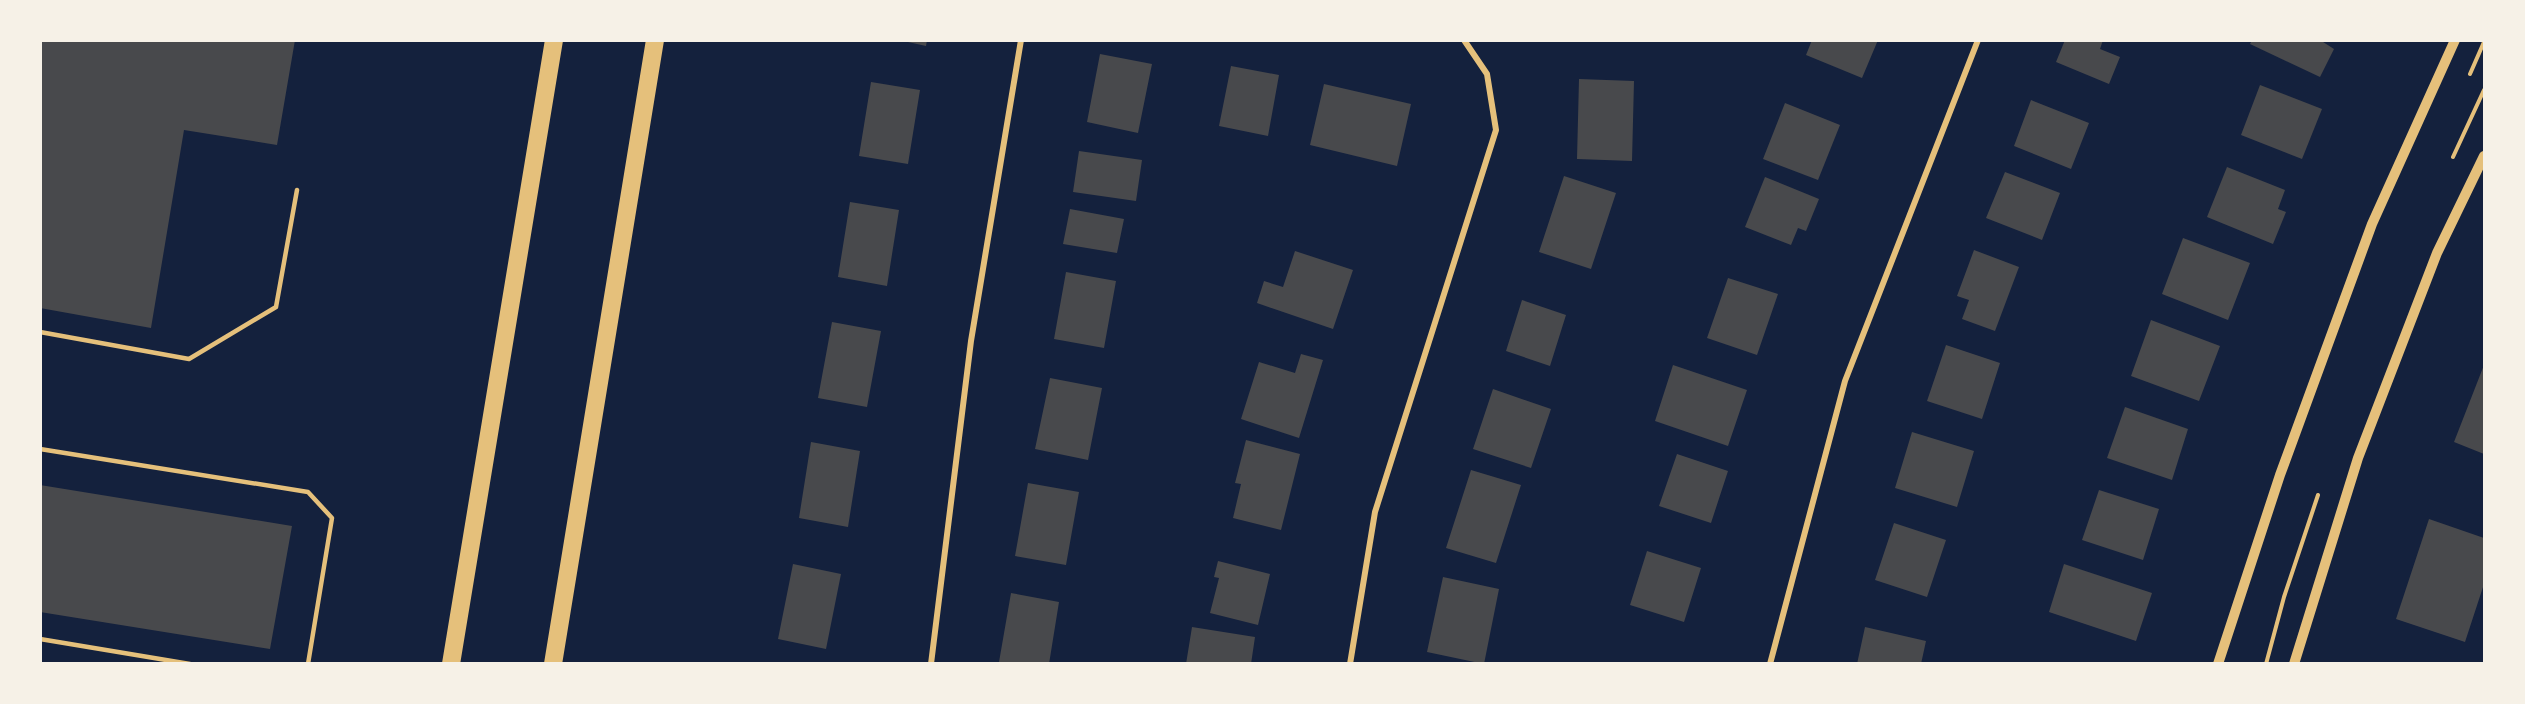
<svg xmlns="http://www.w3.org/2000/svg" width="2525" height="704" font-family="'Public Sans',sans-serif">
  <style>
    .building { fill: #48494c }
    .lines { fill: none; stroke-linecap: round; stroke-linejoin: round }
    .path { stroke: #e5c07b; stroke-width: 4 }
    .service { stroke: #e5c07b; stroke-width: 4.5 }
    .minor { stroke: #e5c07b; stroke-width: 6 }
    .tertiary { stroke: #e5c07b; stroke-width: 10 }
    .motorway { stroke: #e5c07b; stroke-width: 18 }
  </style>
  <rect width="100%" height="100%" fill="#14213d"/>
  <path class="building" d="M40,40H295L277,145L184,130L151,328L40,308Z
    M899,40H927L926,46Z
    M1812,40H1878L1862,78L1806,55Z
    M2065,40H2103L2100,49L2120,57L2109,84L2056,62Z
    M2252,40H2320L2334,49L2320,77L2250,44Z
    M1100,54L1152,64L1138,133L1087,122Z
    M1231,66L1279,75L1268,136L1219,126Z
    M1579,79L1634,81L1632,161L1577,159Z
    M871,82L920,90L908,164L859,156Z
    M1324,84L1411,104L1397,166L1310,145Z
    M2260,85L2322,109L2302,159L2241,135Z
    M2031,100L2089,123L2071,169L2014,146Z
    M1785,103L1840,125L1818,180L1763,159Z
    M1079,151L1142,160L1136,201L1073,192Z
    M2227,167L2285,190L2278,209L2286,212L2273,244L2207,217Z
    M2005,172L2060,193L2042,240L1986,218Z
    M1564,176L1616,193L1591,269L1539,252Z
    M1765,177L1819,199L1806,231L1798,228L1791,245L1745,227Z
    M850,202L899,210L887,286L838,277Z
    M1070,209L1124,219L1117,253L1063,244Z
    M2183,238L2250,263L2228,320L2162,294Z
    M1974,250L2019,267L1995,331L1962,319L1969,300L1957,296Z
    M1295,251L1353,270L1333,329L1257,303L1264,281L1283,287Z
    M1066,272L1116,281L1104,348L1054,339Z
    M1728,278L1778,294L1757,355L1707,338Z
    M1522,300L1566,315L1550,366L1506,351Z
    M2151,320L2220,346L2199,401L2131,376Z
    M832,322L881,331L867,407L818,398Z
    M1946,345L2000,363L1982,419L1927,401Z
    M1301,354L1323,360L1299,438L1241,419L1259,362L1295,373Z
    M1673,365L1747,390L1728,446L1655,421Z
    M2484,365V454L2454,442Z
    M1050,378L1102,388L1088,460L1035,449Z
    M1493,389L1551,409L1531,468L1473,449Z
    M2125,407L2188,429L2172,480L2107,458Z
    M1912,432L1974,451L1957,507L1895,488Z
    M1246,440L1300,454L1281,530L1233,518L1241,484L1235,483Z
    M811,442L860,451L848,527L799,518Z
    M1677,454L1728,471L1711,523L1659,506Z
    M1471,470L1521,485L1496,563L1446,548Z
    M1028,483L1079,492L1066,565L1015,556Z
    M40,485L292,526L270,649L40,612Z
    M2099,490L2159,509L2143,560L2082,540Z
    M2429,519L2484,538V584L2465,642L2396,619Z
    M1894,523L1946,540L1927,597L1875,580Z
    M1647,551L1701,568L1684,622L1630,605Z
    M1218,561L1270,574L1258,625L1210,613L1219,578L1214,577Z
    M793,564L841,574L826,649L778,639Z
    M2064,564L2152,593L2136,641L2049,612Z
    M1443,577L1499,589L1484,664L1427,652Z
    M1011,593L1059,602L1049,664L999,662Z
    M1192,627L1255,637L1251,664H1186Z
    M1865,627L1926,641L1921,664H1857Z"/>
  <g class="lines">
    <path class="path" d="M2470,74L2484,42
      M2453,157L2484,90
      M2266,664L2284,597L2318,495"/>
    <path class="service" d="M40,332L189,359L276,307L297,190
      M40,449L308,492L332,518L308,664
      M40,639L190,664"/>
    <path class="minor" d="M931,664L971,341L1021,40
      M1350,664L1375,512L1496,130L1487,74L1464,40
      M1770,664L1845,381L1978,40"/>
    <path class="tertiary" d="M2218,664L2280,475L2372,224L2455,40
      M2294,664L2358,458L2437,253L2484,156"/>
    <path class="motorway" d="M451,664L554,40
      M553,664L655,40"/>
  </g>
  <rect width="2525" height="704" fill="none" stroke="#f6f1e7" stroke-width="84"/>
</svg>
